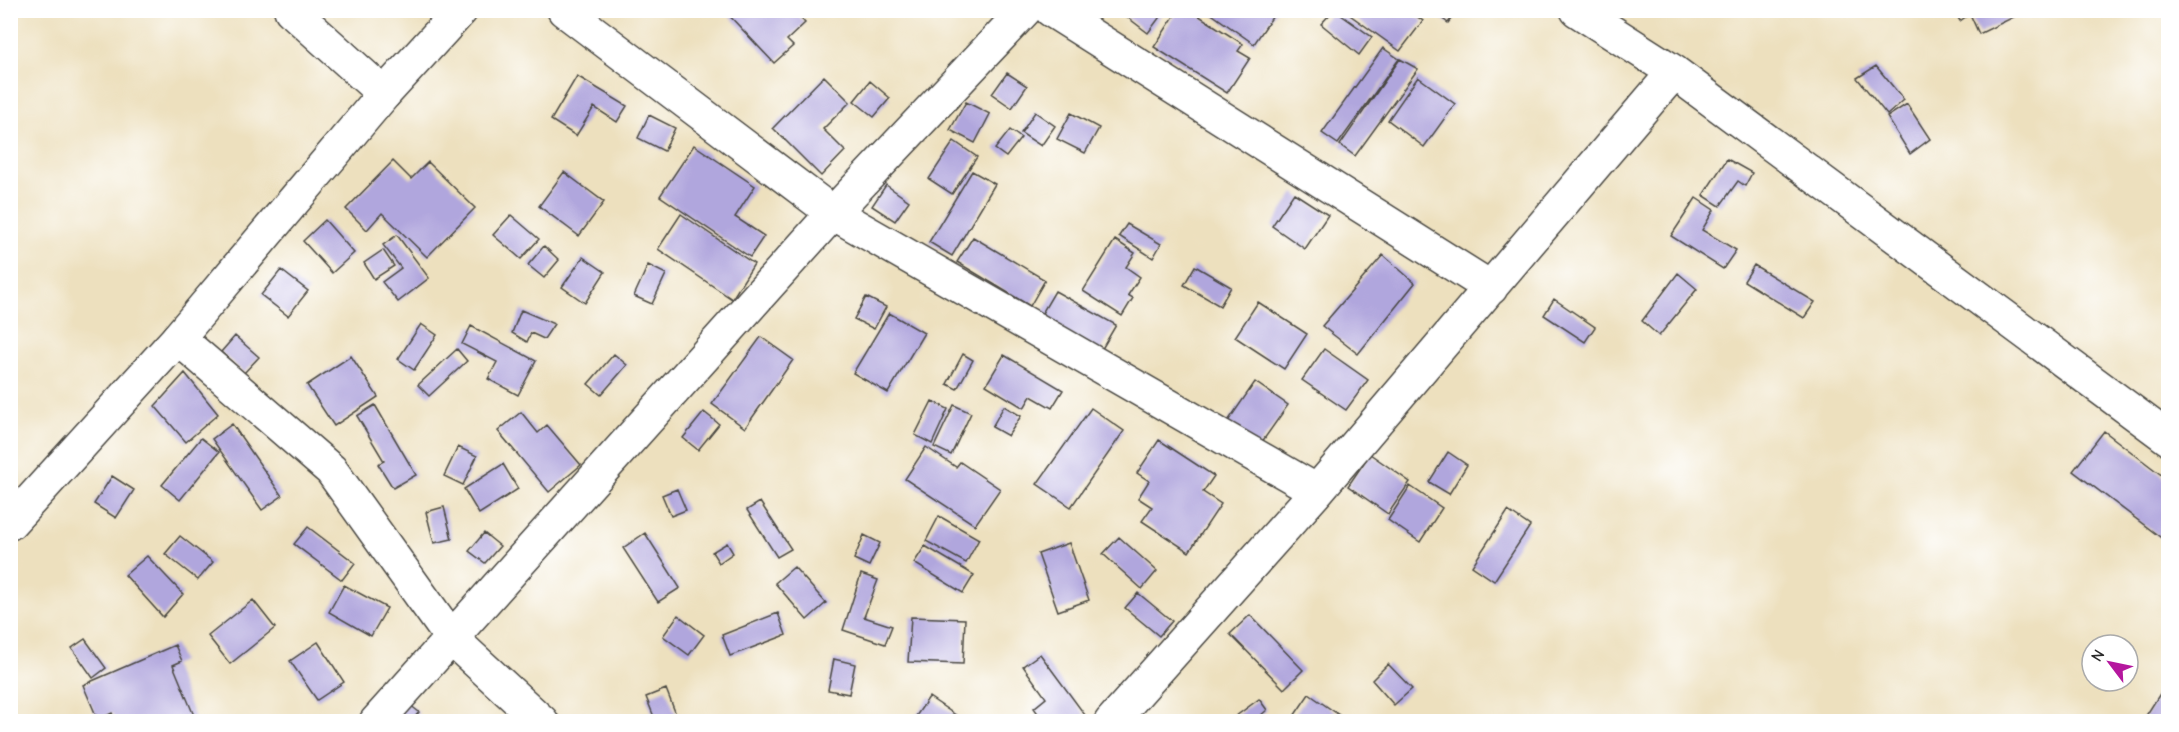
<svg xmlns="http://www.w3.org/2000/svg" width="2179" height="732" font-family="'Comic Neue',sans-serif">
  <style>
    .building { fill: #b0a6dd }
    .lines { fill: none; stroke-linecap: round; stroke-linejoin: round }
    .street-casing { stroke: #484641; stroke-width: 36 }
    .secondary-casing { stroke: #484641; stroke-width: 36 }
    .street { stroke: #fff; stroke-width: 33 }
    .secondary { stroke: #fff; stroke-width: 33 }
  </style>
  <rect width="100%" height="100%" fill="#fff"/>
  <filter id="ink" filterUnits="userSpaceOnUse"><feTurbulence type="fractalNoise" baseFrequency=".0167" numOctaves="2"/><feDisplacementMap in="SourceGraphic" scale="12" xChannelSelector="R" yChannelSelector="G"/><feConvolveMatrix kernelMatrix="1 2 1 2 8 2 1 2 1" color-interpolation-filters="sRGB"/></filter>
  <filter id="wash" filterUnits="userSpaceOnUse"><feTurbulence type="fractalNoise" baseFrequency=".008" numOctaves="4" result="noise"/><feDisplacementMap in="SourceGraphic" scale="24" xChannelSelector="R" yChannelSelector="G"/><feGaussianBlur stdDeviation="1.35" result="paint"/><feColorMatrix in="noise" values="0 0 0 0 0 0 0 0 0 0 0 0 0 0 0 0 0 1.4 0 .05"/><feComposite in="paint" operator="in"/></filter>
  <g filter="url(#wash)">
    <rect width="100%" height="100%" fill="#ede0be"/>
    <g id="blocks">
      <path class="building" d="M724,10H793L805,23L787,40L793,46L774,63Z
        M1118,10H1165L1148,33Z
        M1178,10H1190L1243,44L1238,51L1250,58L1227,93L1154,47Z
        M1206,10H1277L1254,44Z
        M1334,10L1372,37L1359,55L1321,24Z
        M1343,10H1408L1423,21L1400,51Z
        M1431,10H1458L1448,23Z
        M1953,10H1975L1960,21Z
        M1978,10H2016L2018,15L1979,34L1970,14Z
        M1383,48L1399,59L1338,144L1322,133Z
        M1400,59L1418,69L1355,156L1340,145Z
        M1876,66L1904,100L1887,115L1857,78Z
        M1007,73L1027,86L1012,108L992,94Z
        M577,76L627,106L617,122L594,107L576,136L551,120Z
        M824,76L850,102L823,129L845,151L821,176L773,128Z
        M1418,77L1455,104L1424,147L1388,120Z
        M870,81L890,98L874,117L854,101Z
        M966,102L990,114L975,143L950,130Z
        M1907,104L1930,139L1910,154L1887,117Z
        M1035,112L1055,126L1041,146L1021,133Z
        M1071,113L1099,128L1085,153L1057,139Z
        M649,115L675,128L664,151L638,138Z
        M1010,130L1021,138L1006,157L995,149Z
        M954,141L977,157L952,194L929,179Z
        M694,145L755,186L735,217L764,236L750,257L660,196Z
        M1727,159L1752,173L1745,186L1738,181L1720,206L1703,195Z
        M393,161L411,179L428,162L475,208L427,257L382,213L367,230L346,209Z
        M972,171L995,184L952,256L929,242Z
        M564,172L604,202L579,236L539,206Z
        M886,185L909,201L895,221L872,206Z
        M1294,193L1328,215L1305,249L1272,226Z
        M1696,198L1714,210L1702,230L1736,250L1723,269L1671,236Z
        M681,214L754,264L732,299L658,249Z
        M511,215L539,239L521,259L493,235Z
        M325,220L354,253L332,273L303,241Z
        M1127,224L1161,244L1153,258L1119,236Z
        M397,235L429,278L398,302L382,282L401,268L383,245Z
        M973,237L1045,280L1030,306L957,262Z
        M1115,240L1135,253L1126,267L1140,277L1128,295L1133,298L1122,316L1083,291Z
        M544,246L559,260L544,278L528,265Z
        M383,250L394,266L374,279L364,263Z
        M1383,255L1415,283L1358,354L1322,326Z
        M583,257L605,272L585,303L562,287Z
        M648,265L666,274L652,304L634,296Z
        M1754,265L1815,302L1804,318L1744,281Z
        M1195,266L1231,287L1220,306L1184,285Z
        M281,270L308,291L288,316L261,295Z
        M1678,273L1697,289L1659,336L1642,321Z
        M1055,291L1116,325L1099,354L1038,320Z
        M866,297L886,307L874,329L854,319Z
        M1554,299L1595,327L1585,342L1544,315Z
        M1258,302L1307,334L1284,369L1235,337Z
        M521,310L554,324L544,339L531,333L527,342L512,333Z
        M889,313L924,333L888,393L853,373Z
        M421,324L437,335L414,370L398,359Z
        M471,326L536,361L518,395L488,379L497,362L462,344Z
        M235,336L259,357L244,373L221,352Z
        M761,337L793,360L745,428L712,404Z
        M457,349L467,361L429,396L418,385Z
        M1324,349L1368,380L1346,410L1302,380Z
        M614,354L627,365L601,395L588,384Z
        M963,354L973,360L957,389L947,384Z
        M1004,355L1063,390L1052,408L1031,396L1024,408L986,385Z
        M351,356L378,397L334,426L307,385Z
        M185,373L218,414L186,442L155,406Z
        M1255,382L1288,405L1257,449L1224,427Z
        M932,401L948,409L932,444L915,435Z
        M375,405L416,475L393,488L378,464L384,461L357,416Z
        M954,405L971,413L951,455L934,447Z
        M1004,406L1021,416L1008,436L992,427Z
        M1091,408L1124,431L1071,507L1037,484Z
        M521,412L538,433L547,425L581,465L549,492L498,431Z
        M704,412L719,424L698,450L683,438Z
        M232,424L282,496L262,510L212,439Z
        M2104,431L2168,480V543L2073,471Z
        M201,438L219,452L180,500L162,485Z
        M1159,440L1214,476L1203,492L1221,504L1189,552L1142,521L1152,507L1138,498L1149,481L1137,473Z
        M458,447L477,456L463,485L444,476Z
        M926,447L956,467L960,462L1000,489L975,525L905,479Z
        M1448,452L1467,465L1449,494L1429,482Z
        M1370,454L1410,482L1388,514L1348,486Z
        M503,464L518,489L479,514L464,489Z
        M112,476L134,490L116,518L94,504Z
        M1410,486L1442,508L1420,542L1388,520Z
        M677,489L686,510L671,516L662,495Z
        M760,502L791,549L777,557L747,510Z
        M444,507L452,539L434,543L426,512Z
        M1508,511L1530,526L1494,581L1472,566Z
        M939,516L979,539L966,563L926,541Z
        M308,527L355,563L342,580L294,544Z
        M484,533L500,546L485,563L469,551Z
        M645,533L680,588L658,602L623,548Z
        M864,535L880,543L869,566L854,559Z
        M180,536L213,562L198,580L165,554Z
        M1119,537L1157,571L1142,589L1103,554Z
        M727,543L733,553L719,563L712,552Z
        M1069,543L1089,600L1058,611L1038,554Z
        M925,546L974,575L963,593L914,563Z
        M147,556L183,594L163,617L125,575Z
        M794,567L826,603L807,620L775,583Z
        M861,574L878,580L864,617L892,626L885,644L843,630Z
        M344,585L387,608L371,636L329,612Z
        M1138,593L1172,621L1159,636L1125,608Z
        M253,600L275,628L230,664L208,636Z
        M778,613L786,635L730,656L722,635Z
        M678,615L704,635L689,655L663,636Z
        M1250,615L1303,670L1284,689L1230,634Z
        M911,617L965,619L963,664L908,662Z
        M85,639L106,668L93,678L72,648Z
        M318,642L344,682L317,700L290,661Z
        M175,645L182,661L173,665L195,718L186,722H116L112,713L98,720L83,685Z
        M1040,654L1085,715L1076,722H1044L1034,708L1046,698L1023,666Z
        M834,659L855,664L849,694L828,690Z
        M1388,664L1412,689L1394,705L1372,680Z
        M2168,681V722H2142Z
        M666,689L679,722H656L646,697Z
        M1309,694L1349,722H1290Z
        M929,697L957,716L953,722H912Z
        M1259,699L1267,710L1253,722H1228Z
        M405,701L419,712L411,722H391Z"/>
    </g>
  </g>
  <g filter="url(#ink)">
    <use href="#blocks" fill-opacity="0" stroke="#484641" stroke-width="1.5"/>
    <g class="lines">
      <g class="street-casing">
        <path id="street" d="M291,10L384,94
          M564,10L833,213L1317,491
          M1051,10L1491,288
          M1577,10L1674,72L2168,438
          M178,338L331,470L452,639L542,722
          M376,722L833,213L1025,10
          M1111,722L1317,491L1674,72"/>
      </g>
      <g class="secondary-casing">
        <path id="secondary" d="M10,523L178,338L384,94L461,10"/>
      </g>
      <use href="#street" class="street"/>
      <use href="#secondary" class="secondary"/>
    </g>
  </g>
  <rect width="2179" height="732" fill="none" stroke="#fff" stroke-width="36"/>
  <g transform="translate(2110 663) rotate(302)"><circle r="28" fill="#ffffff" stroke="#aaaaaa" stroke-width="1.5"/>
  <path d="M0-4.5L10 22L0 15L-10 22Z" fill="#b5179e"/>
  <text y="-9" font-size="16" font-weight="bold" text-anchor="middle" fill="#2b2b2b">N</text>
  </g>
</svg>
